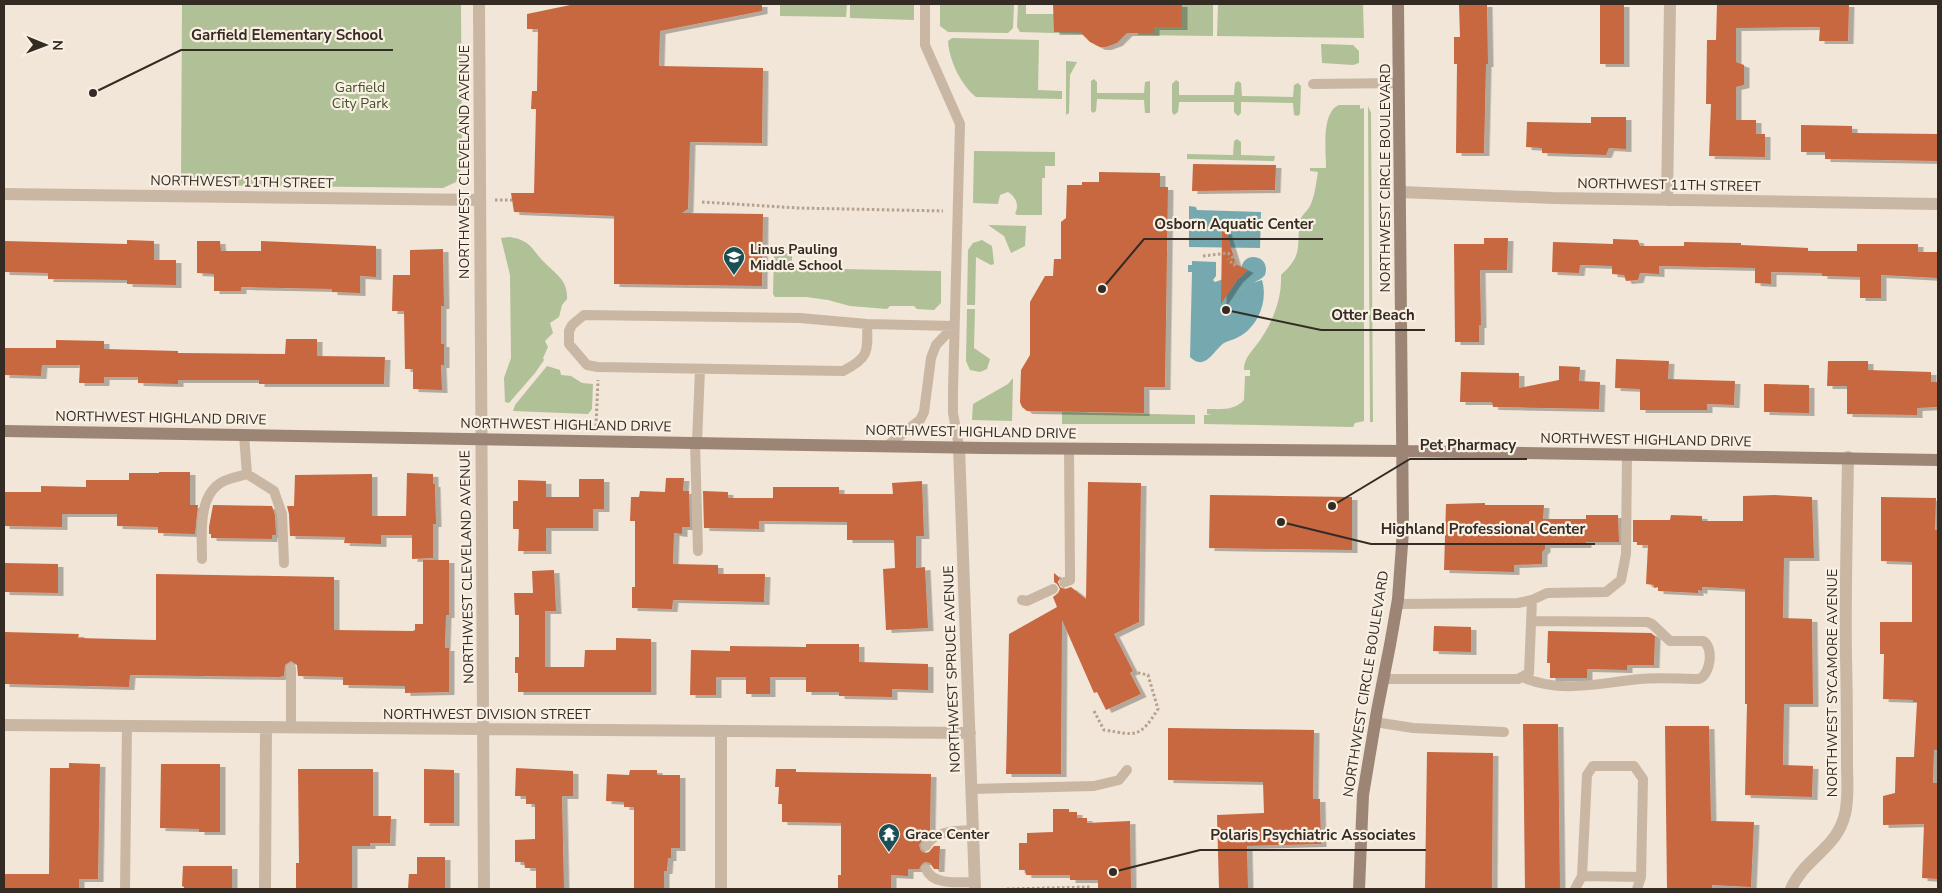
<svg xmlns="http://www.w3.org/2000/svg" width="1942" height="893" font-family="'Nunito Sans',sans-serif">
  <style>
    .green { fill: #b0c097 }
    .water { fill: #76a9af }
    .building { fill: #c8673f; filter: url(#shadow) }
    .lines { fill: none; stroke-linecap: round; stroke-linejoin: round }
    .path { stroke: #b5a18e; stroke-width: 3; stroke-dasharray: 2.5 2.5; stroke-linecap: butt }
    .lane { stroke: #c9b7a3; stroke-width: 10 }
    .street { stroke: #c9b7a3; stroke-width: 12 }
    .secondary { stroke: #9d8575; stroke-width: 12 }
    .labels { text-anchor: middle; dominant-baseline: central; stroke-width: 4.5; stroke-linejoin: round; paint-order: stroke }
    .park-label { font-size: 14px; fill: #415329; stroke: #f9f0e3 }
    .street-label { font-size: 14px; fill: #342b25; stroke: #f9f0e3 }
    .poi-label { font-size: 14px; font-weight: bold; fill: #342b25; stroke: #f9f0e3; text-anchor: start }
    .leader { fill: none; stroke: #342b25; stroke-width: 2 }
    .callout-dot { fill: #342b25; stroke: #f9f0e3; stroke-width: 2 }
    .callout-label { font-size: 15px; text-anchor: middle; font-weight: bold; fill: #342b25; stroke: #f9f0e3; stroke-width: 4.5; stroke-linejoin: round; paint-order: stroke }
  </style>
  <defs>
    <filter id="shadow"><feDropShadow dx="5.5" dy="3" stdDeviation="0" flood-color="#0004"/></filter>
  </defs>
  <rect width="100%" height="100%" fill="#f1e6d7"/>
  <path class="green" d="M182,4H461L462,166L456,182L443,188L181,185Z
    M780,4H847L846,17L780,16Z
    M850,4H914V20L850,18Z
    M940,4H1014L1013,28L1008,33L948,32L940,26Z
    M1018,4H1026V14H1054L1055,32H1085L1086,34L1020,32L1017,27Z
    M1182,4H1213V36L1138,35V33H1154V27H1182Z
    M1218,4H1363L1364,38L1217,36Z
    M952,38L1039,40L1038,90L1062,91V99L976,97C961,85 949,60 948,41Z
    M1321,44L1353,45L1359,51V63L1353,65L1322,63Z
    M1066,61L1077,62L1070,75L1069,113L1066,115Z
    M1094,79L1097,82V93H1144L1145,82L1150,81V113H1145L1144,100L1097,99L1096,111L1093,113L1091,111V81Z
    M1176,80L1179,82V95H1234L1235,83L1238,81L1241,83L1242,96L1293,97L1294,85L1298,83L1301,86L1300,114L1298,116L1294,115L1293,103L1241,102V113L1238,116L1234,112V102H1179L1178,112L1174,115L1172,112V84Z
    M1339,105H1360V109L1364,108V421L1355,423L1353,427L1204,424V415H1212L1207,414V409C1221,409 1234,411 1244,400L1245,376H1250V370H1244C1244,356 1255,349 1262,337C1274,319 1282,297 1281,275C1304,254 1296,247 1300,222C1300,217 1307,211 1310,206C1315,196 1316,183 1318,172L1310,171V168H1326C1326,151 1321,112 1339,105Z
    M1368,106L1371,113L1373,422H1370Z
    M1237,139L1241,142V155L1275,156L1274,161L1187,159V154L1233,155L1234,141Z
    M974,151L1055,152V166H1045V178H1042V215H1017L1015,213C1020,205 1015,196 1008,192L1000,195L998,204L973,203Z
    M988,225L1026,226L1025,246L1011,253L1004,236Z
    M510,237C533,241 531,250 546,264C557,275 568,281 567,299L562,305L559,317L550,323L553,333L545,341L548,347L543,358L544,360L535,373L509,403L505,402L504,378L511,358L510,275L501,238Z
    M982,240L992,246L994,264L991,265L976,257L975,305H967L968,250L973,243Z
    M792,253V268L941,271V303L934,310L917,309L914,306H890L887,309L850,306L828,300L806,297H775L773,294L774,254Z
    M967,309H975L974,348L990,359L987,369L980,372L970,370L966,361Z
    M547,366L560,370L561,375L571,376L582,383L593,384L592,409L588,414L513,411L515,405Z
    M1013,378L1012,421L972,420L973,404L1008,384Z
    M1062,412L1195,415V424H1062Z"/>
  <path class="water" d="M1189,206L1196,207L1197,210L1261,212L1260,248L1189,247Z
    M1254,257C1264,258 1268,266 1265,275C1259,282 1247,284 1239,290L1249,284L1262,280C1268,300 1259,324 1242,335C1236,339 1230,340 1224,343C1214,350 1205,372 1190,357L1192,272H1188V265H1192V261L1216,262V276L1213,280L1215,282L1241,273C1241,264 1244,257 1254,257Z"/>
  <path class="building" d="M575,4H762V11L660,31L659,66L763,68L762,143L690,142L688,209L682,213L763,214L762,286L614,284V216L514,212L511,193H534L536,109H531L532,91H537L538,29H527V14Z
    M1053,4H1182V27H1154V33H1127L1117,43L1106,47H1100L1090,42L1080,32H1054Z
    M1459,4H1487L1488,64H1486L1484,153H1456L1457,64H1454V37H1460Z
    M1600,4H1624V64H1600Z
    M1717,4H1849L1848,41H1819L1820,27L1736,28V62L1744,65V85L1736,87V120H1756V134H1765V157L1709,156L1711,104H1706L1707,40H1716Z
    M1591,117H1626V149L1609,148L1606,155L1542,153V148L1526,147L1527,122L1591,123Z
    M1801,125L1852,126V133L1938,134V161L1825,159V152H1801Z
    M1193,164L1276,165L1275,190L1192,191Z
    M1099,172L1160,173V187H1168L1165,387H1144V413L1027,411L1022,407L1020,402L1021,370L1030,355V302L1045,276H1053L1054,259H1061V222L1066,218L1067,185H1082V182H1099Z
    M1226,231L1236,264L1248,270L1237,280L1221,304L1222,232Z
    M1484,238H1508L1507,270H1480L1481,325H1479V342H1455L1454,244H1484Z
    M1613,239L1638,240L1640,246H1684V242L1741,243V245L1808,248V251H1857V244H1918V252H1938V278L1881,275V298H1860V277L1822,276V273L1771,272V284L1755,283V268L1659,266V274L1640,273L1638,280L1626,281L1624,275L1612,274V266L1580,265L1579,273L1552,272L1553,242L1613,244Z
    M127,240L154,241V260H176V285L127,284V280L48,279V273L4,272V241L127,244Z
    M197,241H220L221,251H261V241L376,246V277L360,276V293L332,292V289L241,287V291H214V274L197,273Z
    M443,249L444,306H441V344H444V365H441L442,390L413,389V369H405L404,311H392L393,275H410V250Z
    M286,339H317V356L385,357L384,384H259V380H178V384L138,383V377H104V383H79L80,365H42L41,376L4,375V348H56V340L104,341V349L178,351V353L285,354Z
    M1616,359L1669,361L1668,379L1735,381L1734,405L1707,404V410H1640V389L1615,388Z
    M1828,361H1868V370L1931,372V382H1938V407L1917,408V415L1847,414V386H1827Z
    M1559,366L1580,367L1579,381L1600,382L1599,409L1493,407L1492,402H1460L1461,372L1519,373V388L1559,380Z
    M1764,384L1809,385V413L1764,412Z
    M159,472H190V505H198L195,534L158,533V527L117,526V514H62V527L4,526V492H41V486L86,487V480H129V473H159Z
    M407,473L433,474V484H435L436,524H433V558L412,559V535H381V544L344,543L345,537L290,536L289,514L287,506H294L295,475L372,474V516H406Z
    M666,478H684L683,491H689L690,527H682V534L674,533L673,564L718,565V574H765L764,602L673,600L672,609L632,608V587H635V521H630L631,497H639L640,491L665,492Z
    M579,479H604V509H593V528H546V551H518L519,529H513V501H518V480L546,481V497H579Z
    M922,481L924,536H916V568L925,567L928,628L886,630L883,569L895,568L894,540H847V522L759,521V529L704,528L703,491L728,492V498H773V487H839V494H893L892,483Z
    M1088,482L1141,483L1139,622L1114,634L1133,671L1130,673L1141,694L1106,710L1097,692L1094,693L1062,620L1061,774H1006L1009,634L1057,607L1053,597L1058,593L1060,589L1057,584L1054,582V573L1060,578L1058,582L1060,587L1065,589L1071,587L1086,599Z
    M1210,495L1352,497V550L1209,548Z
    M1774,495L1812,497L1814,558H1784L1783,618L1812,619L1813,704H1784L1783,765L1813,766L1812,797L1745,795L1747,704H1745V589L1702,587V591L1698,590V593L1658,591V587L1654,588V585L1646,584L1648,545H1637V542H1633V520H1670L1671,515L1702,516V521H1743V496Z
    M1881,497L1936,498L1935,530H1938V750H1934L1933,783H1938V879L1922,878L1924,824L1883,825V796L1895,793L1896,757H1914L1917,702H1913V700L1883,699L1884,654H1880V622H1912V562L1881,561Z
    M1485,503V505H1544L1543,519H1586V515H1618L1619,542H1586V545H1545V549L1542,552V564L1514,565V572L1444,570L1446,504Z
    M213,505L272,506L275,515L276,535H272V539L211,538V534H209V527Z
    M423,560H449V615H446L445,648H449V692L405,693V686L343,685V677L298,676L297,665L291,661L285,665L284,676L279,677L130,675L129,687L4,684V632L79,634L78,638L156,640V574L334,577V630L413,631L415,630V624H423Z
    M4,563L58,564V593L4,592Z
    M554,570L556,611H545V667H584L585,650H616V638L651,639V692H518V673H515V657H519V615H515L514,593H533L532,571Z
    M1434,626L1471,627V652L1433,651Z
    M1548,631L1651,633L1655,636L1654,665H1627V670L1587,669V678H1550V663H1547Z
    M806,644H859V662L928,664V690L892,689V697L839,696V692H806V677H770V694H746V677H716V695H690L691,650L730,651V646L806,647Z
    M1523,724H1558L1560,889H1525Z
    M1665,726H1709L1711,821L1754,822L1751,887L1712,885V889H1667Z
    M1168,728L1314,730L1313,799H1320L1321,844L1247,846L1248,889H1219L1217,815L1264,813L1263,782L1168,780Z
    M1427,752L1493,753L1492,889H1425Z
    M69,763L100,764L98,879H79V889H4V874H49L50,768H69Z
    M161,764H220V832H199V829L160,828Z
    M516,768L573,771V796H562L564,889H536V868H525L524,862H515V840L535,839V804H526V796H515Z
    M298,769H373V816H391L390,843H370V846H352V889H296V863H299Z
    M424,769L454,770V823H424Z
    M776,769H796V772L931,774L930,832L925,836L919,845L921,851L925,853L929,852L934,846H940L939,869H934L930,863L925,862L922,864L919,869H908V876L891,875V889H838V875H841V823L782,822V804H778L779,787H775Z
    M630,770H657V775H680V848H671V858H668L667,871H664V889H634V807H624V802L606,801L607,774L629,775Z
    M1053,809H1069V812H1077V818H1087V823L1130,821L1131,889H1098V880H1070V875H1026L1025,870H1019V843H1027V833L1053,832Z
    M417,857H445V889H408L409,874H417Z
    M183,866H232V889H184V887L182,886Z"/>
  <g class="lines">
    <path class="path" d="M495,200H512
      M702,202L798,208L943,211
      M1203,256L1228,253L1237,262L1234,265L1228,259
      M596,426L598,380
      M1094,711L1104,730C1137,735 1139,739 1158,709L1148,675L1134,672
      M1007,889L1092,887"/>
    <path class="lane" d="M925,4V45L960,124L953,390V413L959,447
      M1313,84L1399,83
      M867,324C868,352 869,358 843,371L598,367L587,365L569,344V331L572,325L584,315L800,318L867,324L954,326
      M244,435L247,474L274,491L282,514L284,563
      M695,442L698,551
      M697,442L700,369
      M887,446L920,420L924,412L931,358L936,345L954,326
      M202,559C202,534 197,494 224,481C231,478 240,476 247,474
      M1065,582L1070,580V575L1069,449
      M1022,600L1027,601L1053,589
      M1397,604L1518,603L1532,600L1547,593L1606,592L1621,580L1626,554L1627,455
      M291,668V728
      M1522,677C1562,694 1599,683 1640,679C1659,677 1680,679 1699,679C1711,674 1714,647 1703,641H1670L1652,624L1647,622L1531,621
      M1383,679H1518L1529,673L1532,600
      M1375,722L1413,728L1504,732
      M972,789L1094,786L1119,780L1127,770
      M926,846C936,830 956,831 973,830
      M926,869C933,886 959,882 975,882
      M1582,876L1641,877
      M125,889L127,726
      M1575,889L1582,876L1587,775L1593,766H1634L1643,779L1641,877L1637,889"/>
    <path class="street" d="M479,4L484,889
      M1400,192L1553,198L1938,204
      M4,194L480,200
      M1667,200L1670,4
      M959,447L975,889
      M4,725L970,733
      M265,889L266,727
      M721,889V731
      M1791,889C1805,857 1837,849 1845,814C1849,798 1847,780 1847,764C1847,729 1847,694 1846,658C1845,591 1847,524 1848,457"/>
    <path class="secondary" d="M4,431L985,448L1402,451L1938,460
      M1359,889L1363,795L1377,711L1390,645L1398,599L1403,531L1398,4"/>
  </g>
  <defs>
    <g id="school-pin" transform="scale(1.125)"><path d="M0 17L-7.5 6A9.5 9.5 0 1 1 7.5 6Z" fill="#1b4f56" stroke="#f9f0e3"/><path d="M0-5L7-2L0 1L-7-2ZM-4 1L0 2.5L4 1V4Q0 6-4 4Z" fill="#fff"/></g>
    <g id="temple-pin" transform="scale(1.125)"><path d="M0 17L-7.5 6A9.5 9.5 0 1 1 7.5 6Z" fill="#1b4f56" stroke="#f9f0e3"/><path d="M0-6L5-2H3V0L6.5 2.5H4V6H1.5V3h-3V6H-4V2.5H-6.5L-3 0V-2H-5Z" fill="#fff"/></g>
  </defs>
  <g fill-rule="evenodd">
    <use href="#school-pin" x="734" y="257"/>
    <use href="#temple-pin" x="889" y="834"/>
  </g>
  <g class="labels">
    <g class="park-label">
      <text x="360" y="87">Garfield<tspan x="360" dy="16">City Park</tspan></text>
    </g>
    <g class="street-label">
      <text transform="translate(464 162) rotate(-90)">NORTHWEST CLEVELAND AVENUE</text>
      <text transform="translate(1385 178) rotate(-90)">NORTHWEST CIRCLE BOULEVARD</text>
      <text transform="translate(242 182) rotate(1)">NORTHWEST 11TH STREET</text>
      <text transform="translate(1669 185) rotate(1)">NORTHWEST 11TH STREET</text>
      <text transform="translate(161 418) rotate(1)">NORTHWEST HIGHLAND DRIVE</text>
      <text transform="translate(566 425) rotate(1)">NORTHWEST HIGHLAND DRIVE</text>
      <text transform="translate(971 432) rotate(1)">NORTHWEST HIGHLAND DRIVE</text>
      <text transform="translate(1646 440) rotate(1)">NORTHWEST HIGHLAND DRIVE</text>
      <text transform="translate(467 567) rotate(-91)">NORTHWEST CLEVELAND AVENUE</text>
      <text transform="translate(952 669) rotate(-92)">NORTHWEST SPRUCE AVENUE</text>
      <text transform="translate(1832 683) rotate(-90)">NORTHWEST SYCAMORE AVENUE</text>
      <text transform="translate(1366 684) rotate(-81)">NORTHWEST CIRCLE BOULEVARD</text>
      <text x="487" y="714">NORTHWEST DIVISION STREET</text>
    </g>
    <g class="poi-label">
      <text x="750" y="249">Linus Pauling<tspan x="750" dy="16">Middle School</tspan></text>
      <text x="905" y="834">Grace Center</text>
    </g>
  </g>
  <path class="leader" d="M93 93L181 50H393M1102 289L1144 239H1323M1226 310L1321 330H1425M1332 506L1410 459H1527M1281 522L1371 544H1595M1113 872L1200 850H1426"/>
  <g class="callout-dot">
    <circle cx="93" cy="93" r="5"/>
    <circle cx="1102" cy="289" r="5"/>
    <circle cx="1226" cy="310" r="5"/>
    <circle cx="1332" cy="506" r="5"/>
    <circle cx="1281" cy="522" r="5"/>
    <circle cx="1113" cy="872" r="5"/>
  </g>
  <g class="callout-label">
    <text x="287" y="40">Garfield Elementary School</text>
    <text x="1234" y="229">Osborn Aquatic Center</text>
    <text x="1373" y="320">Otter Beach</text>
    <text x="1468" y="450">Pet Pharmacy</text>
    <text x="1483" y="534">Highland Professional Center</text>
    <text x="1313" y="840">Polaris Psychiatric Associates</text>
  </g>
  <rect width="1942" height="893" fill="none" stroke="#342b25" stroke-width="10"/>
  <g transform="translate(45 45) rotate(91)" stroke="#f9f0e3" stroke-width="4" paint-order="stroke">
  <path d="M0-4L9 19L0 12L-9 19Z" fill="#342b25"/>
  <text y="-8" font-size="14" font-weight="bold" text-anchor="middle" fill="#342b25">N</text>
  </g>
</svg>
